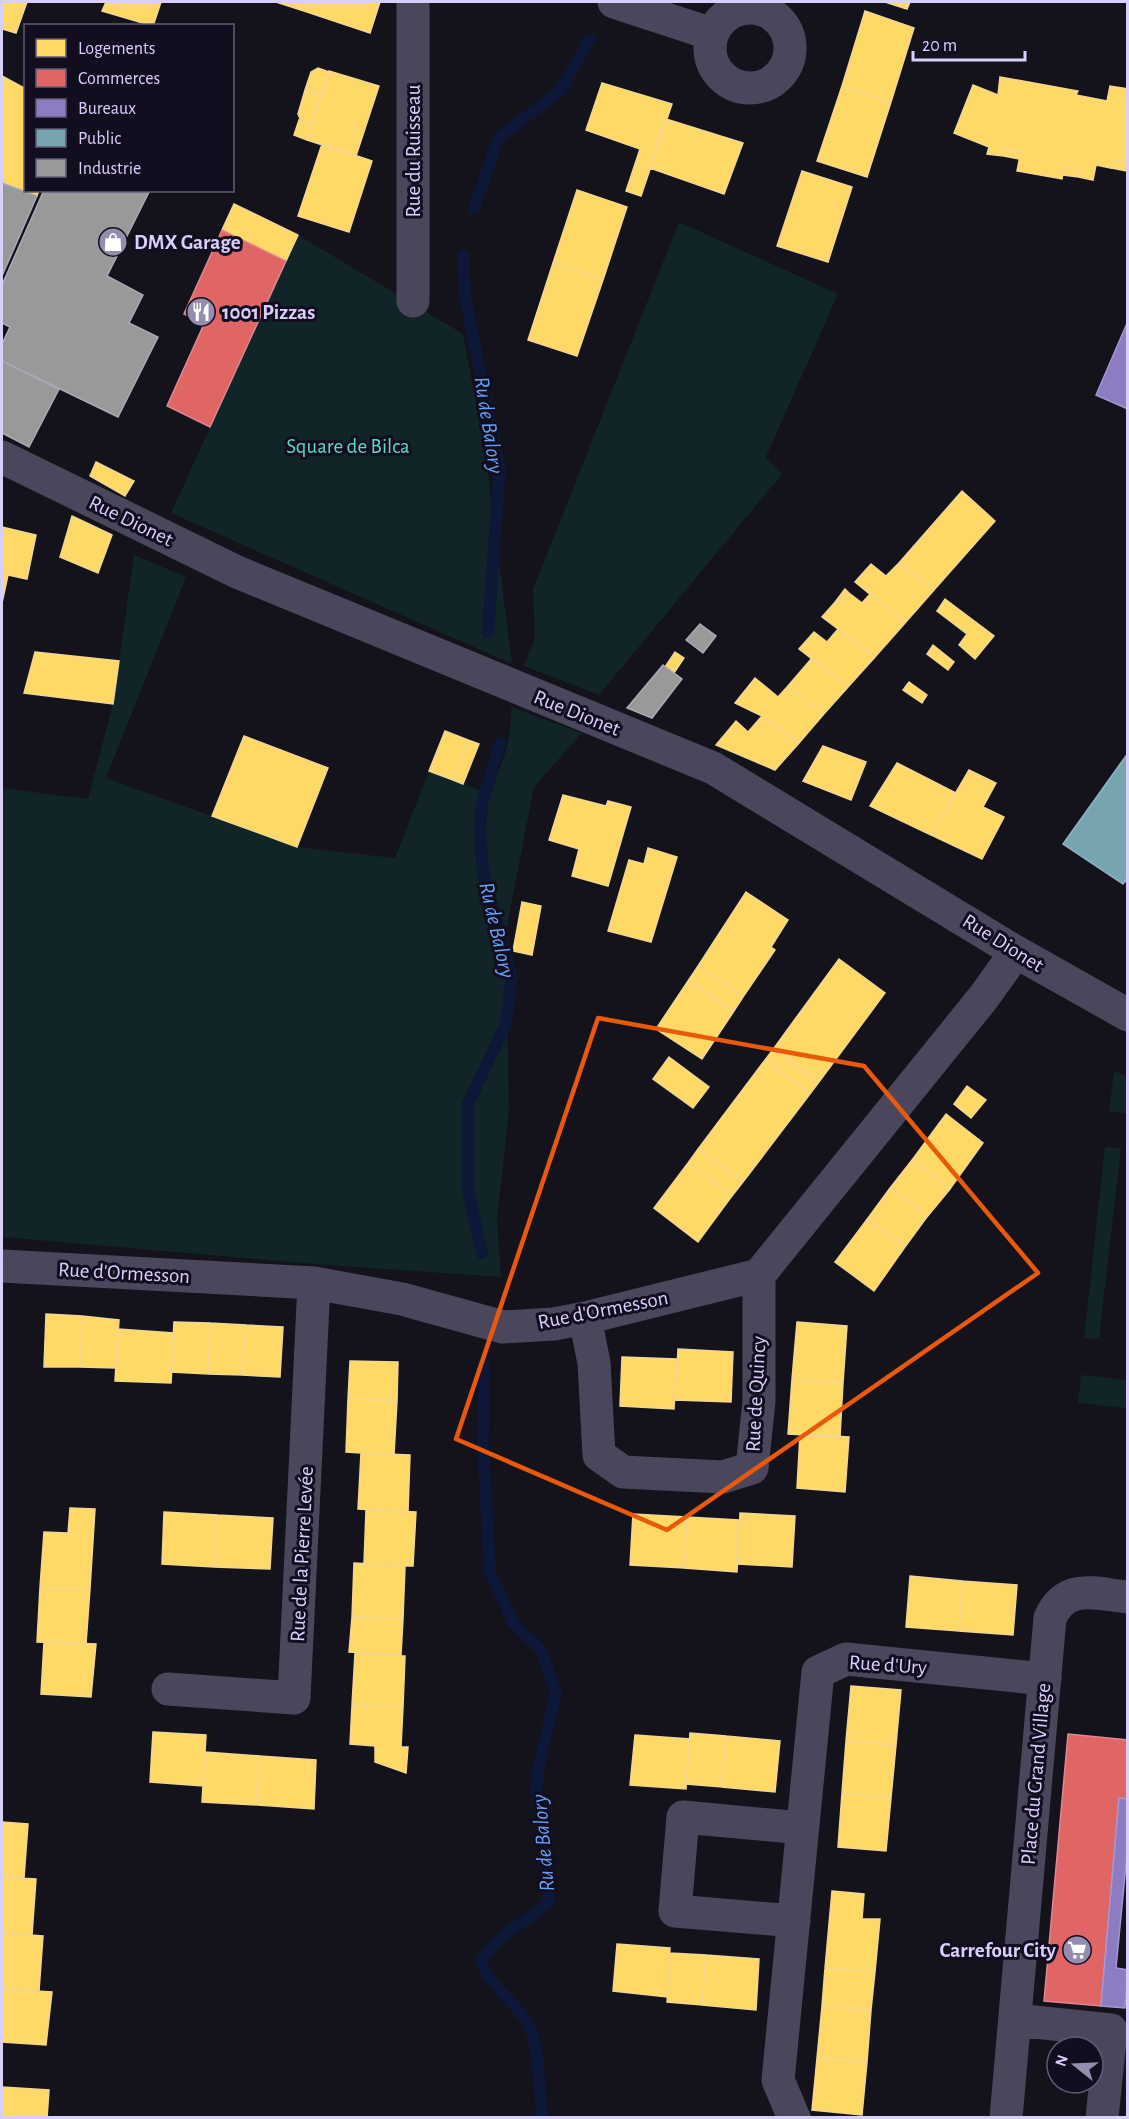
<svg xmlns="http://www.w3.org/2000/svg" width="1129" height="2119" font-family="'Alegreya Sans',sans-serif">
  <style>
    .green { fill: #112427 }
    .homes { fill: #ffd966; stroke: #f4d693; stroke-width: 1.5 }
    .shops { fill: #e06666; stroke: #de8693; stroke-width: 1.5 }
    .offices { fill: #8e7cc3; stroke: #a495d4; stroke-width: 1.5 }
    .public { fill: #76a5af; stroke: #94b2c6; stroke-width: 1.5 }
    .industry { fill: #999; stroke: #aca9b7; stroke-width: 1.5 }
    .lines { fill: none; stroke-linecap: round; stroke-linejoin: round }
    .stream { stroke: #0d1737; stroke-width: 12 }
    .minor { stroke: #4a475c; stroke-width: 33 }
    .tertiary { stroke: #4a475c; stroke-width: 33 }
    .marked { fill: none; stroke: #e8590c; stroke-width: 4.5; stroke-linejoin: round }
    .labels { text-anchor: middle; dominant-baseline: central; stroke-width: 6; stroke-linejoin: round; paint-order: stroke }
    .street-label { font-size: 21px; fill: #d9cffc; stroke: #130e1f }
    .poi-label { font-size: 21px; font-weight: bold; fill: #d9cffc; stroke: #130e1f; text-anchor: start }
    .park-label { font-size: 21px; fill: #5fd8c7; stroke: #130e1f }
    .water-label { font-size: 22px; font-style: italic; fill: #63a1f6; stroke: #130e1f }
  </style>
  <rect width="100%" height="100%" fill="#14121b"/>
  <path class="green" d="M679,222L838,294L766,457L782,474L599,695L524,666L535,637L533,589Z
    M298,235L463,334L485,450L512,664L171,513Z
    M134,555L186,577L106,778L297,847L395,858L429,771L490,794C501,765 513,739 511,707L582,733L534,787L506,931L509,1111L497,1220L501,1277L326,1265L2,1237V788L88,799L113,704Z
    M1114,1070L1127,1077V1114L1109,1111Z
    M1105,1147L1121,1148L1099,1339L1084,1338Z
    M1081,1375L1127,1380V1408L1078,1403Z"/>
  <path class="homes" d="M2,2H27L16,33L2,29Z
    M106,2H161L153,26L102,11Z
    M276,2H304L301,10Z
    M304,2H380L370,33L301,10Z
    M885,2H910L907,9Z
    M865,11L914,28L891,102L842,86Z
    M318,68L329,72L322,95L305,90L311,72Z
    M329,71L379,86L356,156L307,140Z
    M2,76L26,89V190H39L37,196L2,183Z
    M1000,77L1078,91L1076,95L1107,101L1110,86L1128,89V162L1113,160L1111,168L1096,165L1093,180L1078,177L1079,169L1064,166L1062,179L1017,171L1021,151L1004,148L1003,156L987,154L989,147L954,133L973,85L998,95Z
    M602,83L672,104L641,196L626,191L640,149L586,130Z
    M842,86L891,102L867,177L817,161Z
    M305,90L322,95L312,125L301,121L298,114Z
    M666,119L743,143L724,194L650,168Z
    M299,120L312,125L307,140L294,135Z
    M322,144L372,161L349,232L298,216Z
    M1004,148L1021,151L1019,159L1003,156Z
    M1113,160L1128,162L1127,171L1111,168Z
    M1064,166L1079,169L1078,177L1063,175Z
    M802,171L852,187L828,262L777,246Z
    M577,190L627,207L603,280L553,263Z
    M234,204L298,235L286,261L222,230Z
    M553,263L603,280L577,356L528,340Z
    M96,462L134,481L125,496L90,476Z
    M962,491L995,521L934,590L899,563Z
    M72,516L112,535L98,573L60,557Z
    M2,527L36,535L27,579L8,575L2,603Z
    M899,563L934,590L905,623L855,582L871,564L886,576Z
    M845,589L849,593L839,604L836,601Z
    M849,593L862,603L870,594L905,623L875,657L822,617L836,601L839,604Z
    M945,599L994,636L975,659L959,645L967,634L937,611Z
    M838,629L875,657L848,687L799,649L814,632L827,642Z
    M933,645L954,662L948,670L927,654Z
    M35,652L119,661L113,704L24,693Z
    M675,652L684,658L674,673L665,667Z
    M812,658L848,687L823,715L788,686Z
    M755,678L778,697L788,686L823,715L799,743L762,716L735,703Z
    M909,682L927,695L922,703L903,690Z
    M762,716L799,743L775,770L716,745L736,721L748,732Z
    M445,731L468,740L453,780L429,771Z
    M244,736L328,768L297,847L212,816Z
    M468,740L479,744L463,784L453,780Z
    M823,746L866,762L851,800L803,781Z
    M897,763L956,793L931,835L870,806Z
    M969,770L996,783L983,807L1004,817L982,859L931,835Z
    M563,795L606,806L608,801L631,807L608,886L572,876L579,849L549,840Z
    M648,848L677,857L651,942L608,931L629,860L644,864Z
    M746,892L788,920L771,947L775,950L743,997L698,966Z
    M522,902L541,906L532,955L513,951Z
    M839,959L885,993L819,1082L774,1048Z
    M698,966L743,997L734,1011L688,981Z
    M688,981L734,1011L702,1059L656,1029Z
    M774,1048L819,1082L810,1094L765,1060Z
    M669,1057L709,1087L693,1108L653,1079Z
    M765,1060L810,1094L743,1182L698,1149Z
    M967,1086L986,1100L971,1118L954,1104Z
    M946,1114L983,1143L950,1189L912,1160Z
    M698,1149L743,1182L732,1196L688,1163Z
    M912,1160L950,1189L927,1217L890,1188Z
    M688,1163L732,1196L698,1242L654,1208Z
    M890,1188L927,1217L905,1247L868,1218Z
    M868,1218L905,1247L874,1291L835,1262Z
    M46,1314L82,1316L80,1367H44Z
    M82,1316L119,1320L116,1368L80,1367Z
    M174,1322L210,1323L208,1374L171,1372Z
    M797,1322L847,1326L843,1383L792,1379Z
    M210,1323L246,1325L242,1375L208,1374Z
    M246,1325L283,1327L280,1377L242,1375Z
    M118,1329L174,1333L171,1383L115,1381Z
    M678,1349L733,1352L731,1402L675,1400Z
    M622,1357L677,1359L674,1409L620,1406Z
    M350,1361L398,1362L397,1401L348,1399Z
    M792,1379L843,1383L840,1437L788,1434Z
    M348,1399L397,1401L394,1455L346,1452Z
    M800,1434L849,1437L845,1492L797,1488Z
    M361,1453L410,1455L408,1512L358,1509Z
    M70,1508L95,1509L90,1589L40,1587L44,1532L68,1533Z
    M366,1510L416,1512L413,1566L364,1564Z
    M164,1512L217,1515L214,1567L162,1564Z
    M740,1513L795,1516L792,1567L738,1564Z
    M633,1514L687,1517L684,1568L630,1565Z
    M217,1515L273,1518L270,1569L214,1567Z
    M687,1517L739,1520L737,1572L684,1568Z
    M354,1563L405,1566L403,1619L352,1617Z
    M910,1576L962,1581L959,1631L906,1627Z
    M962,1581L1017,1585L1013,1635L959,1631Z
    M40,1587L90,1589L86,1644L37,1642Z
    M352,1617L403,1619L401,1655L349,1652Z
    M44,1642L96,1644L91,1697L41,1694Z
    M355,1653L405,1656L403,1707L352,1705Z
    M851,1686L901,1690L896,1745L846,1741Z
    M352,1705L403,1707L401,1747H408L406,1773L375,1762V1746L350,1744Z
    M153,1732L206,1735L203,1786L150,1782Z
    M690,1733L726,1736L722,1787L686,1784Z
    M635,1735L690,1739L686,1789L630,1785Z
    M726,1736L780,1741L775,1792L722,1787Z
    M846,1741L896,1745L891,1798L842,1793Z
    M205,1752L260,1756L258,1805L202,1802Z
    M260,1756L316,1760L314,1809L258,1805Z
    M842,1793L891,1798L886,1851L838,1847Z
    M2,1822L28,1824L24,1878L2,1877Z
    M2,1877L36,1879L32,1935L2,1933Z
    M832,1891L864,1894L862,1919H880L875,1972L825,1968Z
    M2,1933L43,1936L39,1991L2,1989Z
    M617,1944L670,1948L667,1997L613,1991Z
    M670,1953L706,1955L702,2005L667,2002Z
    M706,1955L759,1959L756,2010L702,2005Z
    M825,1968L875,1972L871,2010L822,2006Z
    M2,1989L52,1992L46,2045L2,2042Z
    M822,2006L871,2010L867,2062L817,2058Z
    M817,2058L867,2062L862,2115L812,2110Z
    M2,2087L49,2090L47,2118H2Z"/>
  <path class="shops" d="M222,230L286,261L210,427L167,406L204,324L184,314Z
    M1068,1734L1128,1740V1799L1119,1798L1101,2006L1044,2001Z"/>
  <path class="offices" d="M1128,321V409L1096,395Z
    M1119,1798L1128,1799V1844L1116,1968L1128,1970L1125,2008L1101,2006Z"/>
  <path class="public" d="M1128,753V878L1123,884L1063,844Z"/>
  <path class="industry" d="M2,183L37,196L2,276Z
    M44,190H150L107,276L143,295L129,323L158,337L118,417L2,361V344L10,327L2,323V285Z
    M2,361L59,389L29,447L2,433Z
    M700,624L716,636L703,653L686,640Z
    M663,665L682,679L652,718L627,708Z"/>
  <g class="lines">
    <path class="stream" d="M474,209L499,137L560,91L590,39
      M463,255L465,297L500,467L488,632
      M482,1253L468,1190V1104L506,1024L512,978L483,872L480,830L482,804L500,743
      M484,1359L483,1448L490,1573L514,1624L541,1650L556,1693L539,1766L536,1793L544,1830L549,1902C527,1923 496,1934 481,1961C489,1990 522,2004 532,2033C539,2054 540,2094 542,2118"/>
    <path class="minor" d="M614,2L712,34
      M710 48a40 40 0 1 1 80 0a40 40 0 1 1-80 0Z
      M413,301V2
      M2,1266L314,1283L402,1299L503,1327L554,1324L585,1318L759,1275L983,998L1016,952
      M585,1318L594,1363L599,1455L623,1472L723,1477L752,1468L759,1401V1275
      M168,1689L294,1698L314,1283
      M794,1921L675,1911L683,1817L802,1828
      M1015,2020L1111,2030L1102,2118
      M794,2118L778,2080L818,1672L846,1659L1045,1679
      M1006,2118L1050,1618C1066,1582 1096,1594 1128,1597"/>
    <path class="tertiary" d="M2,457L237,572L713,768L1016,952L1128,1015"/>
  </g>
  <path class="marked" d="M598,1018L864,1066L1038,1273L667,1530L456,1439Z"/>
  <defs>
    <g id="shop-disc" transform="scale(1.5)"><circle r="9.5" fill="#948dad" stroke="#130e1f"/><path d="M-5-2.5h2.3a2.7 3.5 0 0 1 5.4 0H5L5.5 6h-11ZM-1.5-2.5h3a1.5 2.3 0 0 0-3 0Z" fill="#fff"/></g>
    <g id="restaurant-disc" transform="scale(1.5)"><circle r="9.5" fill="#948dad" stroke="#130e1f"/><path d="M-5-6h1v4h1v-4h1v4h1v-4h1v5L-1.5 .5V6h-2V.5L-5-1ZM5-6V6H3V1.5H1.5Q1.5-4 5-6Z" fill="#fff"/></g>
    <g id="supermarket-disc" transform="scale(1.5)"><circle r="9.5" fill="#948dad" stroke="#130e1f"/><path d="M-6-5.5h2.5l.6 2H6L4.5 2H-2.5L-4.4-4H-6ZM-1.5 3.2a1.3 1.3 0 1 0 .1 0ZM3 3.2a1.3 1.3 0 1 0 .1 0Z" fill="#fff"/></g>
  </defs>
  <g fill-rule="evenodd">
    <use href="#shop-disc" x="113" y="242"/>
    <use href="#restaurant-disc" x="201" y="312"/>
    <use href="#supermarket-disc" x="1077" y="1950"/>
  </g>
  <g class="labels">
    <g class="street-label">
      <text transform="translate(413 151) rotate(-90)">Rue du Ruisseau</text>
      <text transform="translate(131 521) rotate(26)">Rue Dionet</text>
      <text transform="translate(577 713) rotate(22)">Rue Dionet</text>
      <text transform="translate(1003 943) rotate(32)">Rue Dionet</text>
      <text transform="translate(124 1273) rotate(3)">Rue d'Ormesson</text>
      <text transform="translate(603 1310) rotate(-11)">Rue d'Ormesson</text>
      <text transform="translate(756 1394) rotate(-87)">Rue de Quincy</text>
      <text transform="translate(302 1554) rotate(-87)">Rue de la Pierre Levée</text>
      <text transform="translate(888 1665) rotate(4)">Rue d'Ury</text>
      <text transform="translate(1036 1774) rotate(-85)">Place du Grand Village</text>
    </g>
    <g class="poi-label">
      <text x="134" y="242">DMX Garage</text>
      <text x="222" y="312">1001 Pizzas</text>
      <text x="1056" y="1950" text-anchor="end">Carrefour City</text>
    </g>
    <g class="park-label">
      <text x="348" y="446">Square de Bilca</text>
    </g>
    <g class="water-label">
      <text transform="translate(489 425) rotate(81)">Ru de Balory</text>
      <text transform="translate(497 930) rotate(77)">Ru de Balory</text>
      <text transform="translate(543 1843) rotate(-95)">Ru de Balory</text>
    </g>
  </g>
  <rect width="1129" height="2119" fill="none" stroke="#d9cffc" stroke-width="6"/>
  <rect x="24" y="24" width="210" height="168" fill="#130e1f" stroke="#625b77" stroke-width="1.5"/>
  <rect x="36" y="39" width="30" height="18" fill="#ffd966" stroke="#625b77" stroke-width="1.5"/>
  <text x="78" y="54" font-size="18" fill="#d9cffc">Logements</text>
  <rect x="36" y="69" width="30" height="18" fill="#e06666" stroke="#625b77" stroke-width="1.5"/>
  <text x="78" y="84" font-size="18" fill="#d9cffc">Commerces</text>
  <rect x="36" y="99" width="30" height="18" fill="#8e7cc3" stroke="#625b77" stroke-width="1.5"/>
  <text x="78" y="114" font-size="18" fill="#d9cffc">Bureaux</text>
  <rect x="36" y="129" width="30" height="18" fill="#76a5af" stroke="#625b77" stroke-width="1.5"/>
  <text x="78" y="144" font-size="18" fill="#d9cffc">Public</text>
  <rect x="36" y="159" width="30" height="18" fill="#999999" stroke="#625b77" stroke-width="1.5"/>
  <text x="78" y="174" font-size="18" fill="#d9cffc">Industrie</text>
  <g transform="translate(1075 2065) rotate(288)"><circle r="28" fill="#130e1f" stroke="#625b77" stroke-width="1.5"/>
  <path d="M0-4.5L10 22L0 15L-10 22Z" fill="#948dad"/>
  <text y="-9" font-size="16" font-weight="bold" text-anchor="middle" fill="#d9cffc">N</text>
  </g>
  <path d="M913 51v9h112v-9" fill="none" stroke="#d9cffc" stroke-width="3"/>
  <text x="922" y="51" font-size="18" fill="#d9cffc" stroke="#130e1f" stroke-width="4.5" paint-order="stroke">20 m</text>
</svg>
